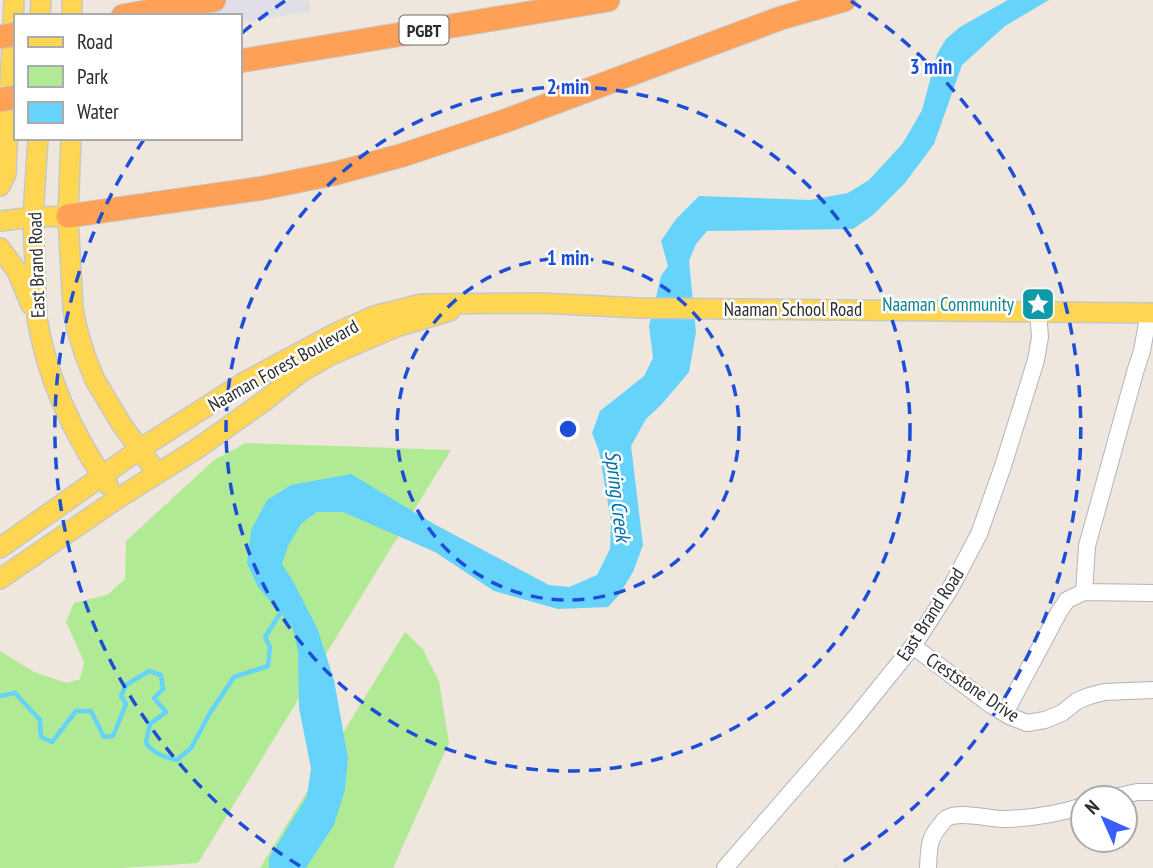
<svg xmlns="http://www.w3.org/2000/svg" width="1153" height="868" font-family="'PT Sans Narrow',sans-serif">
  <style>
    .industrial { fill: #e0dee7 }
    .green { fill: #b1ea94 }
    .water { fill: #66d3fa }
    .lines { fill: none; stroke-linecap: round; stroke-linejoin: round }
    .stream { stroke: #66d3fa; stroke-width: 4.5 }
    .minor-casing { stroke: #b1b3c1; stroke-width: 18 }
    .major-casing { stroke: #c8c8c8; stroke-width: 22 }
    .highway-casing { stroke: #c8c8c8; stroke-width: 25 }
    .minor { stroke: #fff; stroke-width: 16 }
    .major { stroke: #fed652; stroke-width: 19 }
    .highway { stroke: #ffa057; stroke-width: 23 }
    .highway-bridge-casing { stroke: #c8c8c8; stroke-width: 25; stroke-linecap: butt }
    .highway-bridge { stroke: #ffa057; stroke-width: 23 }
    .ring { fill: none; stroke: #1d4ed8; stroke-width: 3.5; stroke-dasharray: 12 9 }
    .labels { text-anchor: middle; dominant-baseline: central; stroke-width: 5; stroke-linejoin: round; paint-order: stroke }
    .shield { fill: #fff; stroke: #6b6b6b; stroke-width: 2 }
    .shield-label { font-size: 18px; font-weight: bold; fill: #2c2c2c }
    .street-label { font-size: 19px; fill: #2c2c2c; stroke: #fff }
    .culture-label { font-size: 19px; fill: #0d838f; stroke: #fff; text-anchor: end }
    .water-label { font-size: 21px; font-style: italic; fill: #0070ab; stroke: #fff }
    .centre { fill: #1d4ed8; stroke: #fff; stroke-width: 3.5 }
    .ring-label { font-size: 21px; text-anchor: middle; font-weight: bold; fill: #1d4ed8; stroke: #fff; stroke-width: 5; stroke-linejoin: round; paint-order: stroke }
  </style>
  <rect width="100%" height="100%" fill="#efe7dd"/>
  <path class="industrial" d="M153,0H309L311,11L240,23V16H154Z"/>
  <path class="green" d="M246,443L451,450L198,863L121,868H0V651L34,672L67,683L80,679L84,662L66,622L74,603L107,595L125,579L126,541L214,460Z
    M405,632L422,648L439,681L449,743L393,868H260Z"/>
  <path class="water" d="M1008,0H1049L1005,26L962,65L934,144L905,183L873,215L853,229L707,231L696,244L689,261L696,332L689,372L662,404L646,419L631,446L643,545L633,572L619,595L608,607L558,609L494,591L435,552L343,512H317L301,524L288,546L282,564L293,581L318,630L334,680L348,758L345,790L334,825L306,868H269V858L307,796L311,768L299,708L298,651L292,626L258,587L247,563L251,530L267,500L291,485L351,474L434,524L549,585L569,587L597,575L610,549L611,521L599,451L592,433L600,411L644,376L653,358L649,326L661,276L668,266L661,241L676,219L699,196L810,200L848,193L869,180L903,143L922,110L937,54L946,39L960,27Z"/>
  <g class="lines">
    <path class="stream" d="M0,696L15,693L40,720L41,737L52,742L76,711H91L104,737L113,736L126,704L121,696L126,685L149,671L161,675L163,689L154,698L166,712L150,724L146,743C154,754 164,757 177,760L191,748L210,713L234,677L268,666L270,647L265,637L283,609"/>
    <g class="minor-casing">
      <path id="minor" d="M1084,592L1087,546L1136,369L1142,351L1149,312
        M913,646L991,705L1009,716L1027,723L1045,720L1062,713L1077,701L1089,696L1104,692L1153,690
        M1005,713L1059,612L1067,600L1084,592L1153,593
        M1110,798L1137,792H1153
        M725,868L850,724L913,646L950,589L979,534L1003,466L1036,360L1040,337L1038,311
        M928,868C929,852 928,839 939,827C942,824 943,820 947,818C960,810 991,820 1007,819C1033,818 1058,814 1083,806"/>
    </g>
    <g class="major-casing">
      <path id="major" d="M72,0V16
        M40,16L41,0
        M38,138L33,217L37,318C47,379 73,434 108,485
        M71,138L68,216L73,309L77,329L85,355L95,380L122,425L157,473
        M0,186L6,174L14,0
        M0,221L33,217L68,216
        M0,248L17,271L31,305
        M0,548L140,449L243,383L336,333L374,316L422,304L540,303L640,308L1153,313
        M0,579L117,499L195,450L263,402L301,372L331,355L396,327L450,311"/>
    </g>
    <g class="highway-casing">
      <path id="highway" d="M123,16L214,0
        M240,61L608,0
        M68,216L263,188L337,173L403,155L505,121L781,18L844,0"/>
    </g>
    <use href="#minor" class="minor"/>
    <use href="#major" class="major"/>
    <use href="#highway" class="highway"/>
    <g class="highway-bridge-casing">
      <path id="highway-bridge" d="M0,37L16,34
        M0,100L16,97"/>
    </g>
    <use href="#highway-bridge" class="highway-bridge"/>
  </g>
  <g class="ring">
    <circle cx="568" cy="429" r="171"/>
    <circle cx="568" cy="429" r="342"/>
    <path d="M300 866A513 513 0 0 1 145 138M242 33A513 513 0 0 1 285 1M851 1A513 513 0 0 1 836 866"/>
  </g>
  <defs>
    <g id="sight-square" transform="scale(1.75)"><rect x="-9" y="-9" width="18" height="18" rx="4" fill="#0f9aa8" stroke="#fff"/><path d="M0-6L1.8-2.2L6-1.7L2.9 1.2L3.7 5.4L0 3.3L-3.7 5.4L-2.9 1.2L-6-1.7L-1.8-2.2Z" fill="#fff"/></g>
  </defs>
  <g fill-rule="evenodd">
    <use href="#sight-square" x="1038" y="304"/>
  </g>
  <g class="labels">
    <rect class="shield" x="399.5" y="15.5" width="49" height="29" rx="5"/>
    <g class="shield-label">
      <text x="424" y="30">PGBT</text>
    </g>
    <g class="street-label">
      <text transform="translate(36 265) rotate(-92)">East Brand Road</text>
      <text x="793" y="309">Naaman School Road</text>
      <text transform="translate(283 365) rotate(-29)">Naaman Forest Boulevard</text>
      <text transform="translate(930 614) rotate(-57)">East Brand Road</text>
      <text transform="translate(973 687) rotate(34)">Creststone Drive</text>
    </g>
    <g class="culture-label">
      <text x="1014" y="304">Naaman Community</text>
    </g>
    <g class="water-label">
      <text transform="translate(618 496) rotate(83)">Spring Creek</text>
    </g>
  </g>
  <circle cx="568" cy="429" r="10" class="centre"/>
  <g class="ring-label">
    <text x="931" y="74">3 min</text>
    <text x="568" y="94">2 min</text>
    <text x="568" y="265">1 min</text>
  </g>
  <rect x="14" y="14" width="228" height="126" fill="#ffffff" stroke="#ababab" stroke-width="2"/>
  <rect x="28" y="37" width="35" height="10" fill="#fed652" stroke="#ababab" stroke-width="2"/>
  <text x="77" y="49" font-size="21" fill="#2c2c2c">Road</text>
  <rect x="28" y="66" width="35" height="21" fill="#b1ea94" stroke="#ababab" stroke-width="2"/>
  <text x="77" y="84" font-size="21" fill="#2c2c2c">Park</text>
  <rect x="28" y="102" width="35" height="21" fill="#66d3fa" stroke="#ababab" stroke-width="2"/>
  <text x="77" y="119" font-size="21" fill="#2c2c2c">Water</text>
  <g transform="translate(1104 819) rotate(315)"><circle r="33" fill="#ffffff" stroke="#ababab" stroke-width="2"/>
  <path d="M0-5L12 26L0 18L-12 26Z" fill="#395eff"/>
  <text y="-10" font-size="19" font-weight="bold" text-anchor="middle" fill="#2c2c2c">N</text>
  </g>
</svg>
